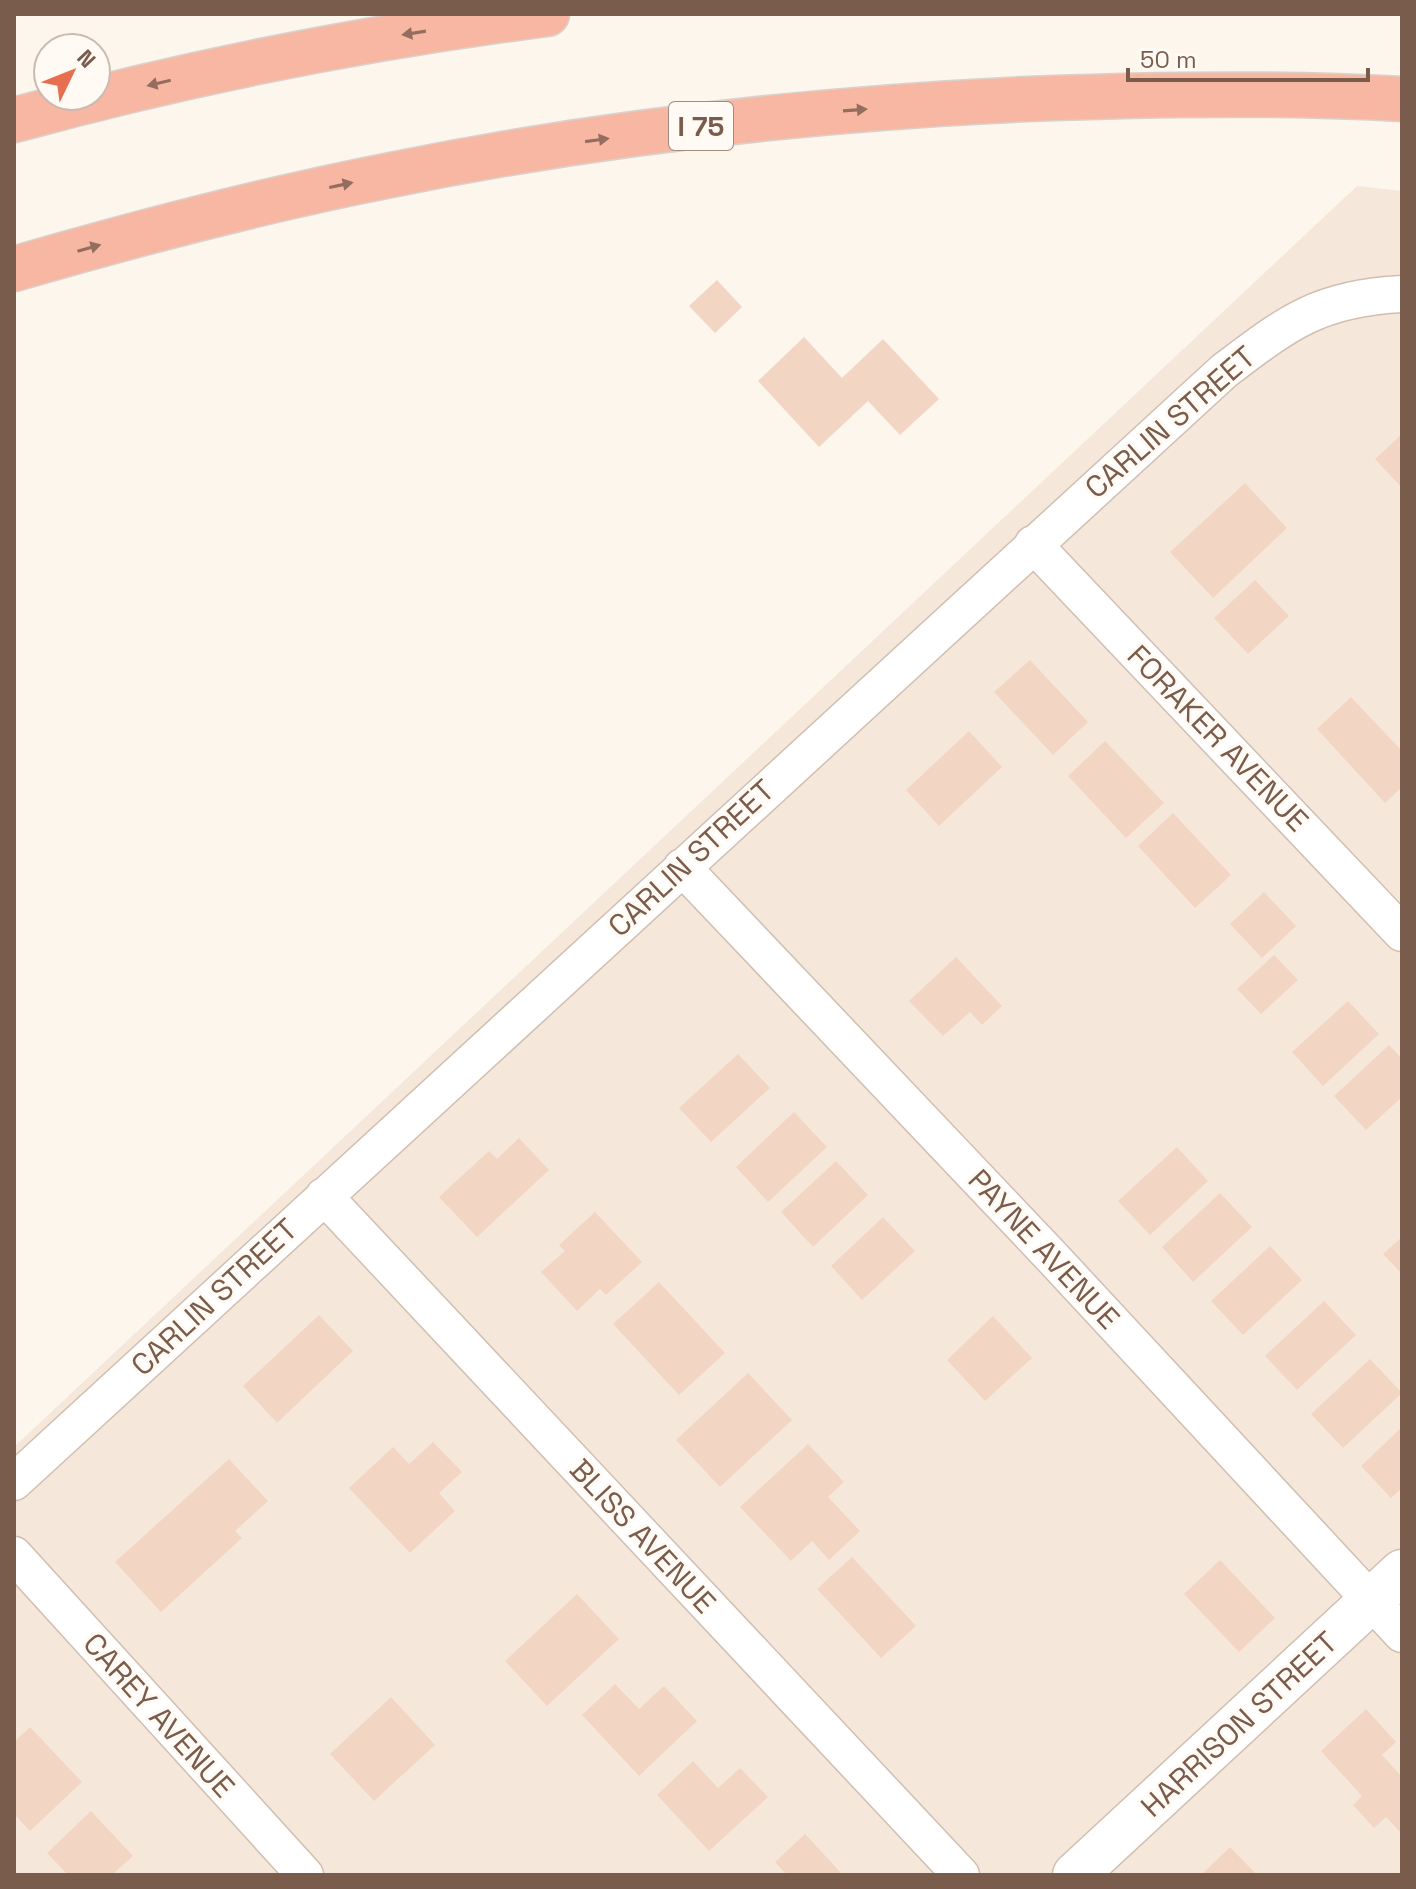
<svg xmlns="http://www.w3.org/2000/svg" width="1416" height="1889" font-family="'Space Grotesk',sans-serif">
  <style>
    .residential { fill: #f5e8da }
    .building { fill: #f3d5c3 }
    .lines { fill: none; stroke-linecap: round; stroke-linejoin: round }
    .minor-casing { stroke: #d1beb0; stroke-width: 39 }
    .tertiary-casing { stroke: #d1beb0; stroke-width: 47 }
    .motorway-casing { stroke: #dad1cd; stroke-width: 47 }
    .minor { stroke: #fff; stroke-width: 36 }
    .tertiary { stroke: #fff; stroke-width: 44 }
    .motorway { stroke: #f7b7a3; stroke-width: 44 }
    .oneway { fill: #936e5e }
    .labels { text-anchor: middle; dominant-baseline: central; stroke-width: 6; stroke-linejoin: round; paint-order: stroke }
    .shield { fill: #fffaf3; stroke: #a28b7f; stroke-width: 2 }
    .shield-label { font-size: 28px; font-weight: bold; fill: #7a5c4d }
    .street-label { font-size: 30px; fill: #7a5c4d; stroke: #fffaf3 }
  </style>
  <rect width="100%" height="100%" fill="#fdf6ec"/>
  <path class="residential" d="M1357,186L1402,191V1875H14V1447Z"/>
  <path class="building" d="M717,280L742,307L715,333L689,306Z
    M804,337L842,378L883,339L939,399L900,435L868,401L819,447L758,381Z
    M1402,434V488L1375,459Z
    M1245,483L1287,528L1213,598L1170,552Z
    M1255,580L1289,616L1248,654L1214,618Z
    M1030,660L1088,722L1053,755L994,692Z
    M1351,697L1402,751V787L1385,803L1317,729Z
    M969,731L1002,767L939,826L906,790Z
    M1105,741L1164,803L1126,838L1068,776Z
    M1173,813L1231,875L1195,908L1138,846Z
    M1264,892L1296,926L1262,958L1230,924Z
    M1274,955L1298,980L1261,1014L1237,989Z
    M956,957L1002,1006L982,1025L970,1012L943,1036L909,1001Z
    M1348,1001L1379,1034L1323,1086L1292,1052Z
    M1389,1045L1402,1059V1097L1366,1130L1334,1096Z
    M738,1054L770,1088L711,1142L679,1108Z
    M794,1112L827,1147L768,1202L736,1167Z
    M519,1138L549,1170L477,1237L439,1197L489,1151L497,1159Z
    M1177,1147L1208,1181L1150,1235L1118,1201Z
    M836,1161L868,1195L813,1247L781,1212Z
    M1220,1193L1252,1227L1193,1282L1162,1247Z
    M595,1212L642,1262L606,1295L600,1289L577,1311L541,1272L565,1251L559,1245Z
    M883,1217L915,1251L862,1300L831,1266Z
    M1402,1237V1274L1383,1254Z
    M1270,1246L1302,1280L1243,1335L1211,1301Z
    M659,1282L725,1353L679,1395L613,1324Z
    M1324,1301L1356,1335L1297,1390L1265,1356Z
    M319,1315L353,1351L277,1423L243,1386Z
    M993,1316L1032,1358L985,1401L947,1360Z
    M1370,1359L1402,1393L1343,1448L1311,1414Z
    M748,1373L792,1420L720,1487L676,1440Z
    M1402,1427V1488L1391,1498L1361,1466Z
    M433,1442L462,1472L439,1493L455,1511L410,1553L349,1488L393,1447L409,1464Z
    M808,1444L844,1482L828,1497L860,1531L829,1560L812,1541L791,1561L740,1507Z
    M229,1459L268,1501L235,1531L242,1538L161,1612L115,1562Z
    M852,1557L916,1626L881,1658L817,1589Z
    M1220,1560L1275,1618L1239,1652L1184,1594Z
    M577,1594L619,1639L547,1706L505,1661Z
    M615,1684L639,1709L664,1686L697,1721L639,1776L582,1715Z
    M391,1697L435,1745L374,1801L330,1754Z
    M1366,1709L1396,1742L1382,1755L1402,1777V1834L1386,1817L1374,1828L1353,1805L1362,1796L1321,1751Z
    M30,1727L82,1782L30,1831L14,1814V1742Z
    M693,1761L718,1788L740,1768L768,1797L709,1851L657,1795Z
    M91,1811L133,1856L112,1875H68L47,1853Z
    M805,1834L843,1875H787L775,1862Z
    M1230,1847L1257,1875H1201Z"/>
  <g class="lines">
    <g class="minor-casing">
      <path id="minor" d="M1033,544L1402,933
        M682,867L1051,1256L1402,1634
        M324,1196L961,1875
        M14,1482L1224,371C1287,323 1319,298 1402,294
        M14,1555L305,1875"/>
    </g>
    <g class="tertiary-casing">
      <path id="tertiary" d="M1075,1875L1402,1572"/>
    </g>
    <g class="motorway-casing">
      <path id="motorway" d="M14,120C189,72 367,37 547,14
        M14,269C138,233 263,200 391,175C600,132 814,109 1028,99C1153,94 1277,92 1402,99"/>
    </g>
    <use href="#minor" class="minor"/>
    <use href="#tertiary" class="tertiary"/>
    <use href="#motorway" class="motorway"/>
  </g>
  <defs><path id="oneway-solid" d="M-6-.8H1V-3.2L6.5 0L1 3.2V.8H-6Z" transform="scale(2)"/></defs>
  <g class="oneway">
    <use href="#oneway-solid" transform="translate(414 33) rotate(171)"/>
    <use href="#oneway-solid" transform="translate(159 83) rotate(167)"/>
    <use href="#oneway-solid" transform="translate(855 110) rotate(-4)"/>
    <use href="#oneway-solid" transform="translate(597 140) rotate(-8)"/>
    <use href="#oneway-solid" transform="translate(341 185) rotate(-12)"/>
    <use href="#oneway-solid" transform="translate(89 248) rotate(-16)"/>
  </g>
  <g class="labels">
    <rect class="shield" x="669" y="102" width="64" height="48" rx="6"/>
    <g class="shield-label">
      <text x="701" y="126">I 75</text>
    </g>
    <g class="street-label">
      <text transform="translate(1170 422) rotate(-41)">CARLIN STREET</text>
      <text transform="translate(1218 738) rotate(46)">FORAKER AVENUE</text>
      <text transform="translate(691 858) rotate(-43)">CARLIN STREET</text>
      <text transform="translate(1044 1249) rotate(47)">PAYNE AVENUE</text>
      <text transform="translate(214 1297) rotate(-43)">CARLIN STREET</text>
      <text transform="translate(643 1536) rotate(47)">BLISS AVENUE</text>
      <text transform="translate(159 1715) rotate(48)">CAREY AVENUE</text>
      <text transform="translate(1239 1724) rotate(-43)">HARRISON STREET</text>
    </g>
  </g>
  <rect width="1416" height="1889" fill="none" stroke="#7a5c4d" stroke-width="32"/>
  <g transform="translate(72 72) rotate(47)"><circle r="38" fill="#fffaf3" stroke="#cabbb1" stroke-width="2"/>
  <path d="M0-6L14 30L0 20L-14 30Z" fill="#e76f51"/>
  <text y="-12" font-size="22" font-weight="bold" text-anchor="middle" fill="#7a5c4d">N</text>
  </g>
  <path d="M1128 68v12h240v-12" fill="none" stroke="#7a5c4d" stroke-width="4"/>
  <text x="1140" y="68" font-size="24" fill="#7a5c4d" stroke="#fffaf3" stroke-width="6" paint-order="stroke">50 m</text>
</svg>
